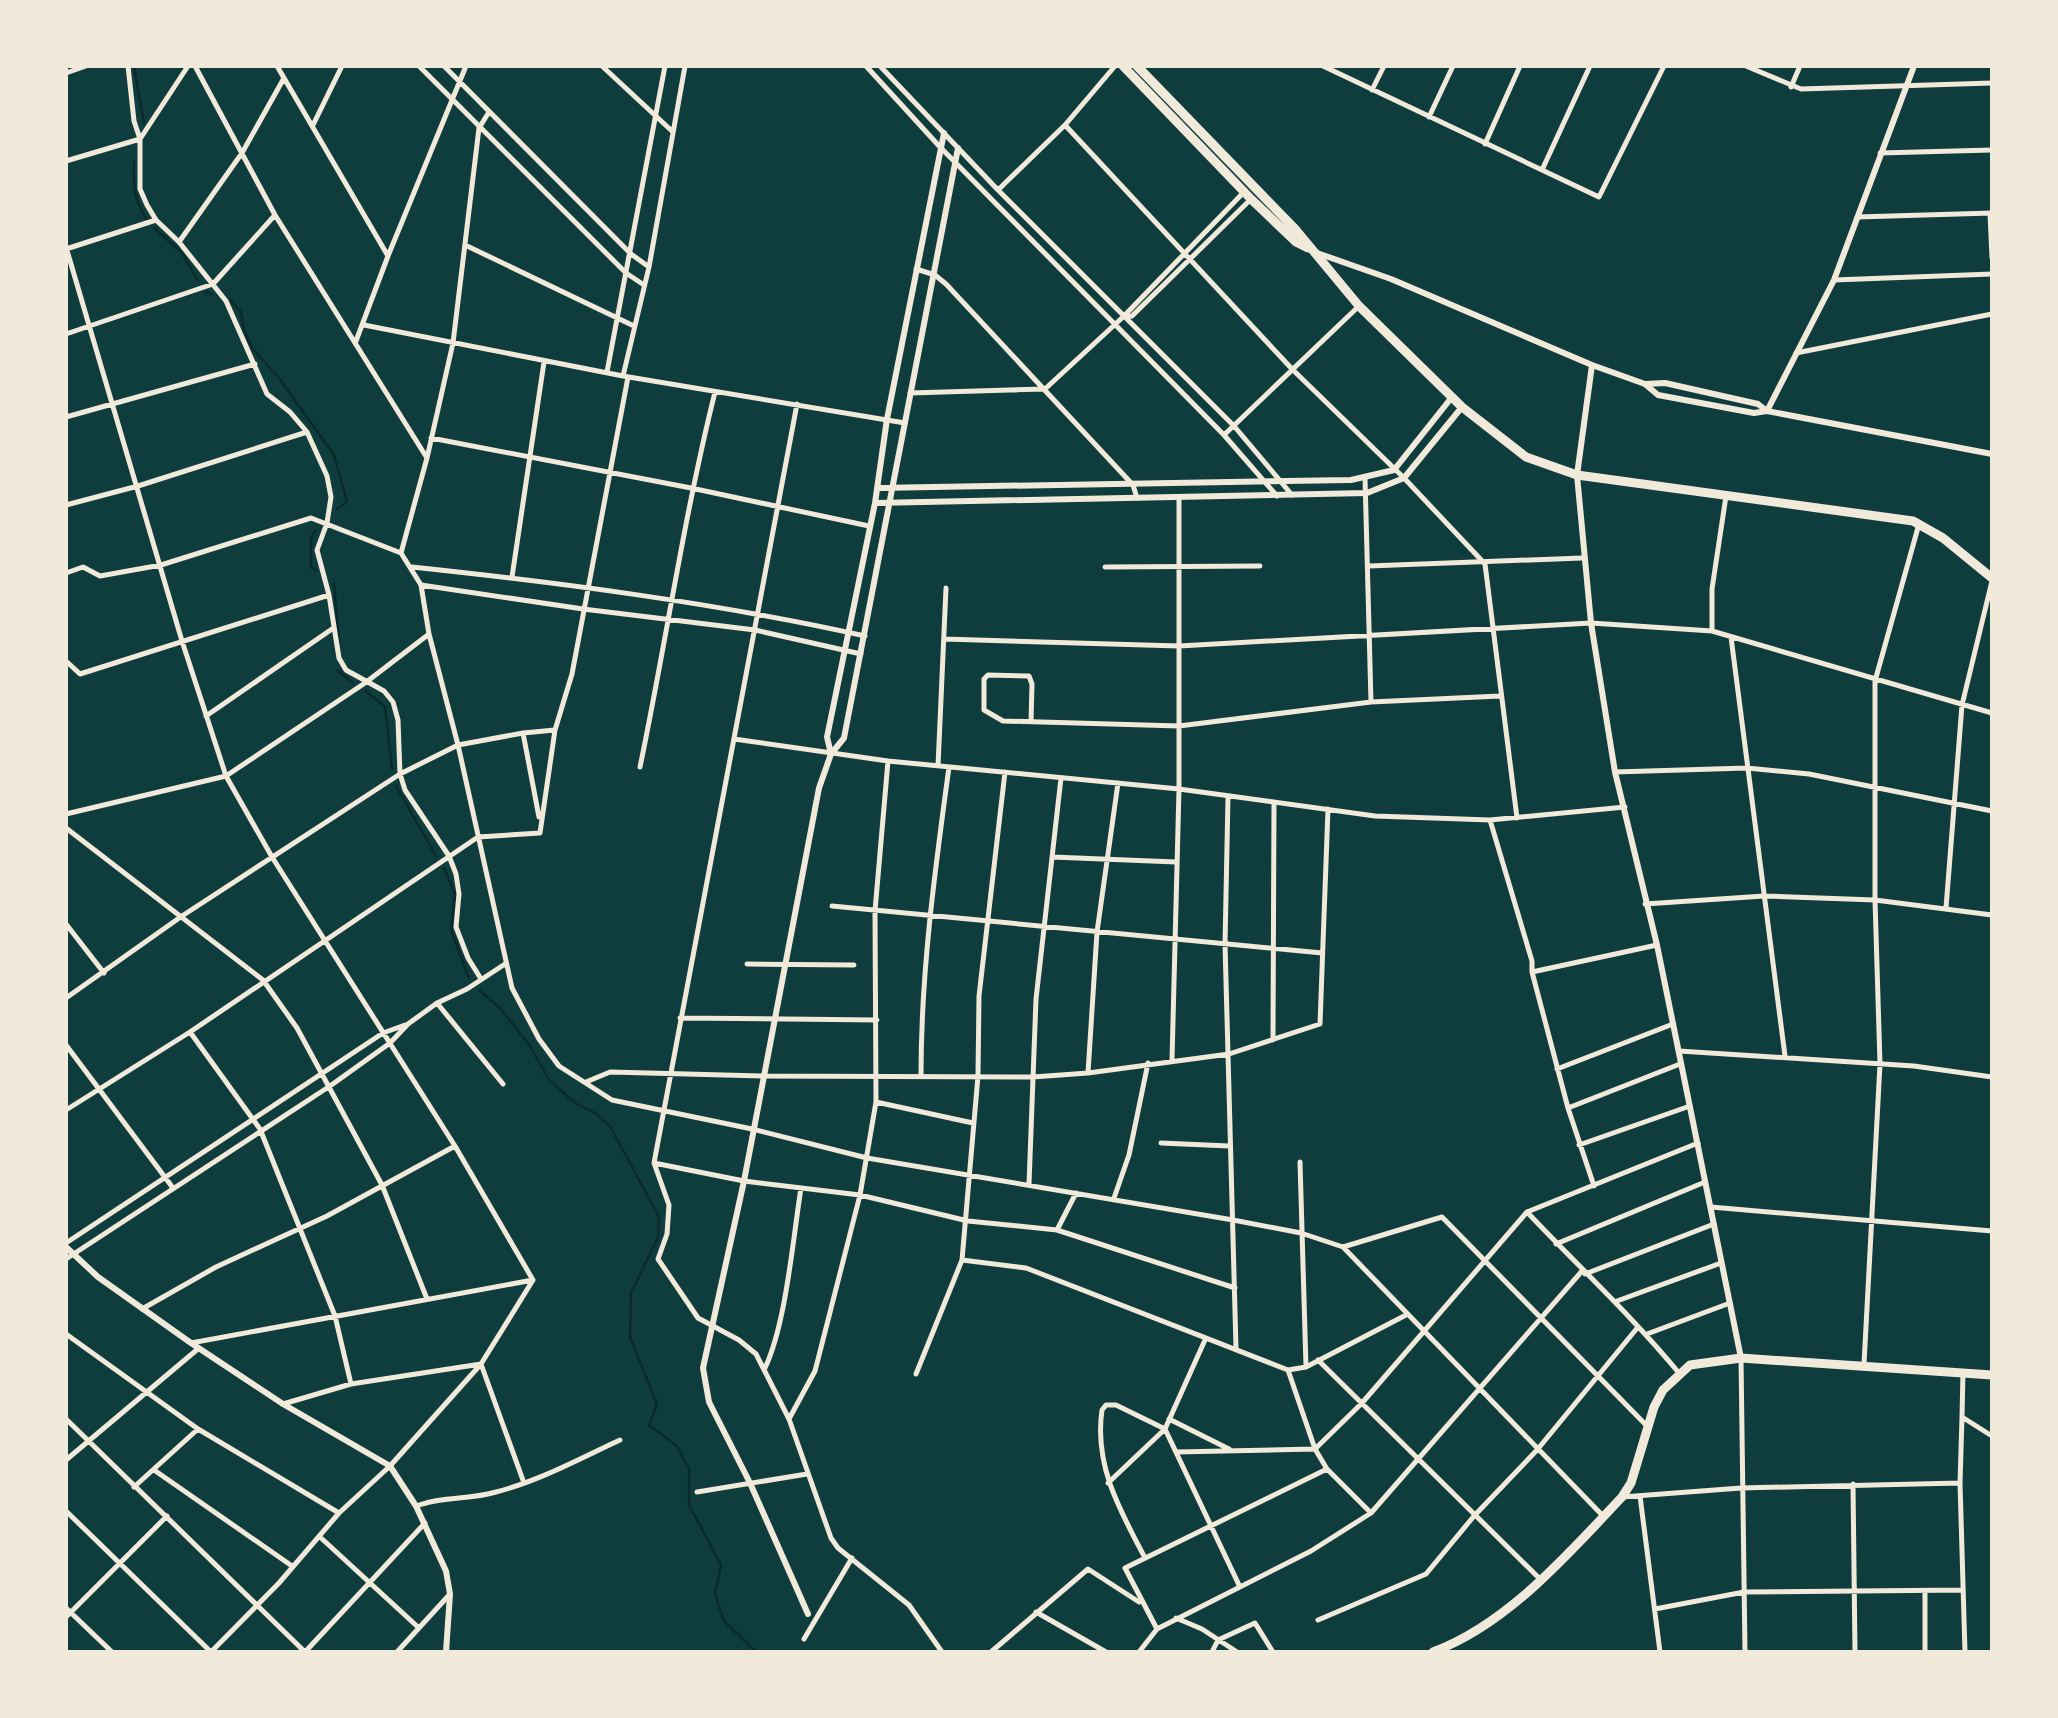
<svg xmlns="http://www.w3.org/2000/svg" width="2058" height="1718" font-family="'Alegreya Sans',sans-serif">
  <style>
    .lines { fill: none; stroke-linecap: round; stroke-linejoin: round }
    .stream { stroke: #0a2a2b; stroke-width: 2.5 }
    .minor { stroke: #f1e9da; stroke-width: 5 }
    .tertiary { stroke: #f1e9da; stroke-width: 6 }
    .trunk { stroke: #f1e9da; stroke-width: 9 }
  </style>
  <rect width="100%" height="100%" fill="#0f3d3e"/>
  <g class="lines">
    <path class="stream" d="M134,66L144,123
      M134,162C133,185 134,201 147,220
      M154,228L182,253L198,281
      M205,292L212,294
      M230,300L241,312L244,330L253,349L279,378L334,455L347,502L337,509
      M315,531L311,538V567L316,570
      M334,583L339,643
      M337,670L353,683
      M366,691L385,707L392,769
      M396,786L436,856
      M444,868L455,894L451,930L469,978
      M479,990L500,1008L530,1046L549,1080L575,1103L595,1113L610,1126L659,1217L658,1237L631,1293L630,1337L657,1404L649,1425L677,1446L689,1469V1505L721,1565L715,1594L724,1621L756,1652"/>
    <path class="minor" d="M128,66L134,121L140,139V189L147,205L156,220L179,242L226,301L267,394L290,412L307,432L327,476L331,497L327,523L317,550L329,595L339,658L346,670L384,691L393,702L398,720L400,774L405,790L449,856L456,874L459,894L456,927L468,958L481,979
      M195,66L275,215L427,458
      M277,66L388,256
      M419,66L626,273L644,285
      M444,66L631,254L649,267
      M602,66L673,132
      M866,66L940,147L1224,435L1277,496
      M880,66L998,190L1234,426L1292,495
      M1323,66L1599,197L1664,66
      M1746,66L1801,89L1992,83
      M66,73L86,66
      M1791,87L1800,66
      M1372,90L1384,66
      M1429,117L1453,66
      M313,125L342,66
      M1065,125L1292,369L1404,478L1485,564L1517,818
      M1485,144L1520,66
      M1880,153L1992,150
      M66,161L140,139L188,66
      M1542,170L1590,66
      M998,190L1065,125L1115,66
      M1990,213L1992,258
      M1857,217L1992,213
      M179,242L242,153L284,78
      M465,245L634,326
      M66,247L182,641L226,776L272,857L455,1146L533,1280L481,1364L390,1466L339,1513L279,1583L211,1652
      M66,249L156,220
      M916,269L935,275L946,284L1133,485L1137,498
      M1834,280L1992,274
      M1123,317L1132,316L1251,199
      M364,325L623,376L905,423
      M66,334L213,284L275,215
      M356,341L388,256L466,66
      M1796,353L1992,314
      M607,372L665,66
      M623,376L649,267L685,66
      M910,393L1045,389L1123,317L1244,192
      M797,404L654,1163L669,1205L667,1234L658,1259L698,1318L739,1340L756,1354L789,1419L831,1538L838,1548L909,1605L942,1652
      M66,417L255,364
      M1224,435L1359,306
      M431,438L691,488L869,526
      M1365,478L1371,702
      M66,505L138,486L307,432
      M401,553L427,458L453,343L479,128L489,112
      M1369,566L1582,558
      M412,567C563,583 716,603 865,636
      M1105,567L1260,566
      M66,573L83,567L100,576L161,565L311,518L401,553L421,585L429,634L458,745L512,988L539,1039L559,1066L612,1100L752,1129L867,1158L1233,1220L1301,1233L1343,1247L1442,1217L1647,1426
      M512,577L544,362
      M421,585L583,609L755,630L861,654
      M1712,631V589L1726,496
      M1731,637L1785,1056
      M944,639L1179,646L1591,623L1712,631L1992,713
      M66,661L80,674L329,595
      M206,716L332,629
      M1031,722L1032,684L1029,676L988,675L984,679V710L1003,721L1179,726L1371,702L1500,696
      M523,733L539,817
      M734,739L888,761L1179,789L1375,816L1490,820L1625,807
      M938,766L946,588
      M640,767C666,642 684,516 715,392
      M1615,772L1747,768L1809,774L1992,811
      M1228,797L1225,944L1236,1348
      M66,814L226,776L365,683L429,634
      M1490,820L1532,961V972L1568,1108L1594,1186
      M66,828L263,980L297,1028L382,1185L427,1299
      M1052,857L1176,862
      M1645,904L1764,896L1875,900L1992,915
      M832,906L1322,953
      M1946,908L1962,705L1992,581
      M66,924L104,973
      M747,964L854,965
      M1532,972L1657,945
      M66,998L182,916L400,774L458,745L523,733L555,730
      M437,1003L503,1084
      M680,1018L877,1020
      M190,1032L260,1129L335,1316L351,1384
      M1273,1040L1274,802
      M66,1045L173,1188
      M1679,1051L1914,1066L1992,1077
      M1172,1060L1179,789V498
      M1557,1069L1673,1024
      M1088,1073L1097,932L1118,783
      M921,1075C921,971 935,870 949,767
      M586,1082L610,1072L762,1076L1033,1077L1088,1073L1229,1054L1320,1024L1328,809
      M876,1102L973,1123
      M1568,1108L1680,1064
      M66,1110L190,1032L478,837L540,833L555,730L572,674L628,377
      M1161,1143L1229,1146
      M1579,1145L1690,1106
      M1300,1162L1306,1367
      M654,1163L744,1181L860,1195L968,1221L1057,1230L1235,1288
      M1029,1184L1036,999L1061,778
      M1114,1198L1129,1155L1148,1063
      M1711,1207L1992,1231
      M1527,1212C1578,1266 1632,1316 1679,1373
      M1057,1230L1076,1193
      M66,1243L383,1033L405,1025
      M1556,1244L1705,1182
      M1343,1247L1604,1517
      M66,1259L330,1086L390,1043L408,1024L437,1003L467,989L505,964
      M962,1260L1026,1268L1288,1370L1306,1367L1406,1315
      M1585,1274L1714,1224
      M1617,1301L1721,1263
      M142,1309L216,1267L327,1216L455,1146
      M66,1334L198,1429L339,1513
      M1647,1334L1730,1303
      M1205,1340L1165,1429L1239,1585
      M191,1343L533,1280
      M1741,1358L1745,1652
      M1318,1360L1540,1579
      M1864,1364L1880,1064L1875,900V681L1919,524
      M765,1368C786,1324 793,1238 801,1188
      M1288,1370L1315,1449L1327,1469L1371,1513
      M1963,1372L1962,1417L1992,1436
      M916,1374L962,1260L978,1076L979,996L1005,772
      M283,1404L351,1384L481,1364L524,1483
      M1962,1417L1960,1483L1965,1652
      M66,1419L305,1652
      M789,1419L815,1371L860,1195L876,1102L875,911L888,761
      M1169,1419L1229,1449
      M1176,1452L1315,1449L1362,1403L1527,1212L1698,1143
      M66,1460L199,1348
      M154,1470L292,1566
      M1108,1483L1165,1429L1116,1405H1106L1102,1410C1094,1464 1119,1509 1144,1556
      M1853,1484L1855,1652
      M134,1487L198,1429
      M697,1492L807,1474
      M1640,1496L1660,1652
      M1622,1497L1741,1488L1960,1483
      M416,1506C442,1496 469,1500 496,1492C539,1481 579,1459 620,1440
      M66,1511L211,1652
      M320,1537L419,1628
      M1925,1591V1652
      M66,1608L112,1652
      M1655,1609L1744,1592L1963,1590
      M1036,1612L1106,1652
      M66,1617L167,1516
      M1176,1618L1202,1629L1237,1652
      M1318,1620L1426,1574L1474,1516L1537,1450L1638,1327
      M1157,1629L1125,1568L1327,1469
      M804,1639L852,1558
      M305,1652L425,1523
      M397,1652L450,1594
      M991,1652L1088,1569L1139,1602
      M1139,1652L1157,1629L1311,1551L1371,1513L1582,1271
      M1212,1652L1218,1640L1255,1623L1273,1652"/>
    <path class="tertiary" d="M1317,253L1391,279L1592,365L1645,384L1658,395L1754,413L1767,411L1992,454
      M1592,365L1577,475L1591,623L1615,772L1657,945L1741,1358
      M1645,384L1665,383L1758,404L1767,411
      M1767,411L1834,280L1914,66
      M877,488L1351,480L1394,470L1452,397
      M875,503L1367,493L1404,478L1462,407
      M831,754L827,737L875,503L887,419L944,133
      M66,1247L98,1277L191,1343L283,1404L390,1466L416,1506L446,1571L450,1594L446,1652
      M808,1614L750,1483L709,1402L703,1368L744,1181L819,788L831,754L844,738L958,148"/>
    <path class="trunk" d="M1123,66L1251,199L1296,242L1308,248
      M1137,66L1296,230L1359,306L1462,407L1526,457L1577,475L1913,521L1943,538L1992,578
      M1433,1652C1508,1624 1568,1554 1622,1497L1631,1483L1654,1407L1663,1390L1690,1365L1741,1358L1992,1375"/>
  </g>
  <rect width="2058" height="1718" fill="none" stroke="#f1e9da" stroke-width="136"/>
</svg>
